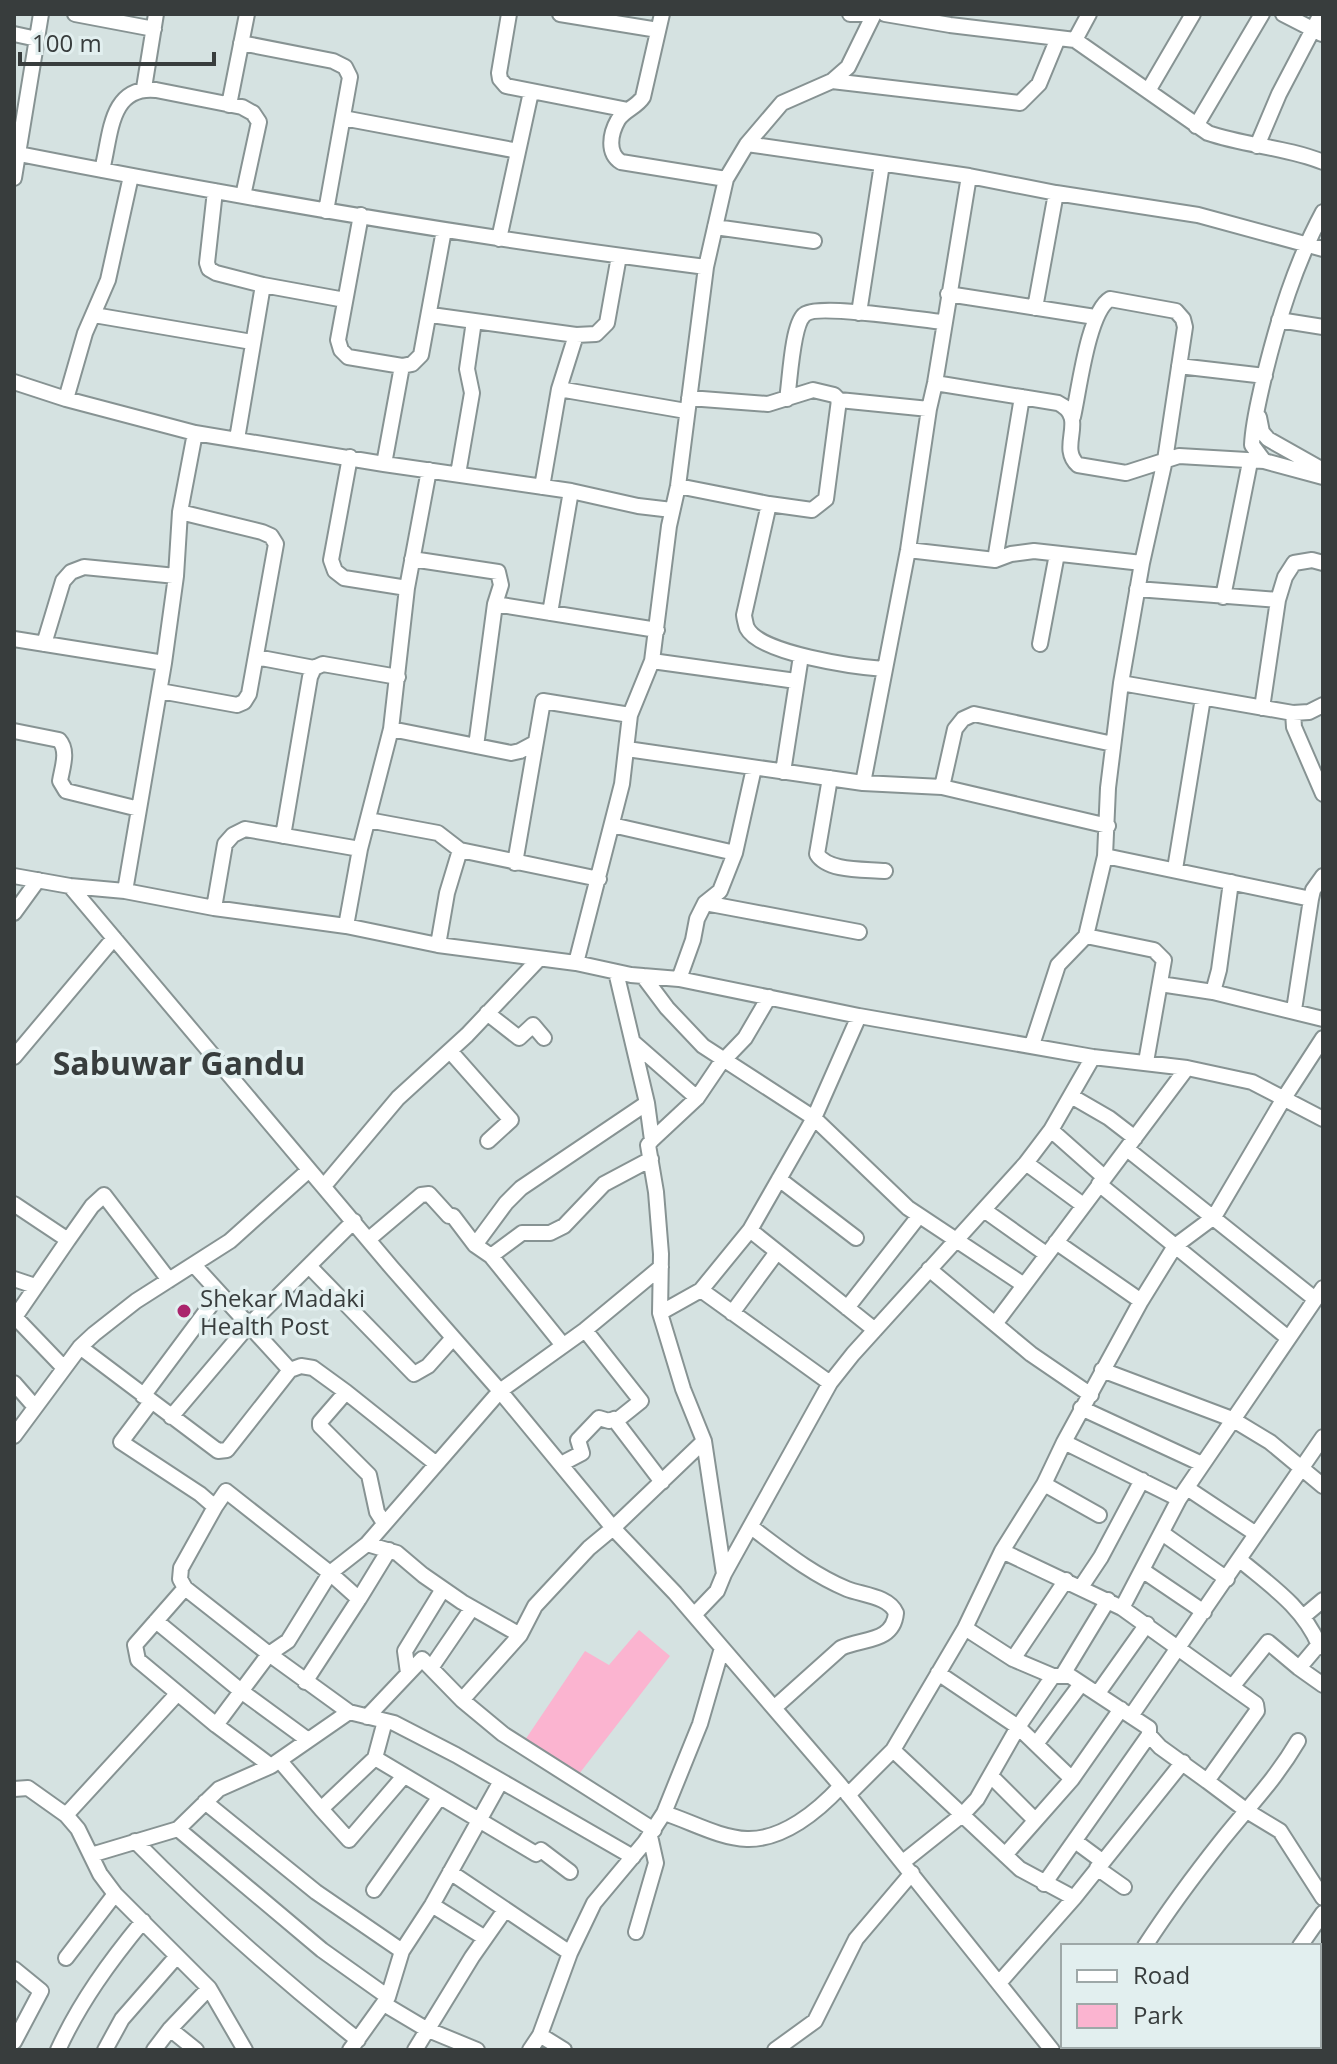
<svg xmlns="http://www.w3.org/2000/svg" width="1337" height="2064" font-family="'Open Sans',sans-serif">
  <style>
    .green { fill: #fbb4d0 }
    .lines { fill: none; stroke-linecap: round; stroke-linejoin: round }
    .minor-casing { stroke: #879393; stroke-width: 18 }
    .minor { stroke: #fff; stroke-width: 14 }
    .poi-dot { fill: #aa246c; stroke: #e2efef; stroke-width: 3 }
    .labels { text-anchor: middle; dominant-baseline: central; stroke-width: 7; stroke-linejoin: round; paint-order: stroke }
    .poi-label { font-size: 24px; fill: #383d3d; stroke: #e2efef; text-anchor: start }
    .district-label { font-size: 32px; font-weight: bold; fill: #383d3d; stroke: #e2efef }
  </style>
  <rect width="100%" height="100%" fill="#d5e2e1"/>
  <path class="green" d="M639,1630L670,1656L579,1774L525,1740L585,1651L609,1665Z"/>
  <g class="lines">
    <g class="minor-casing">
      <path id="minor" d="M75,14L154,29
        M509,14L499,73L500,79L506,86L628,110
        M560,14L658,30
        M662,14L643,97C637,107 624,110 618,120C610,134 607,153 621,162L726,179
        M850,14H867
        M885,14L950,25L1075,40L1208,133C1246,146 1286,147 1323,162
        M1283,14L1322,34
        M14,34L37,39
        M1075,40L1089,14
        M241,43L333,61L345,67L350,77L326,211
        M832,81L1020,103L1039,84L1058,38
        M144,88L156,14
        M1148,91L1193,14
        M229,105L247,14
        M343,118L518,151
        M1196,126L1262,14
        M747,144L969,176L1056,193L1198,215L1323,249
        M1257,146L1279,94L1321,14
        M19,154C247,199 476,238 706,267
        M102,170C111,136 109,85 156,90L242,107L253,113L259,122L243,196
        M14,178L41,14
        M215,191L207,263L209,269L216,273L263,285L237,439
        M1323,212C1295,264 1278,320 1264,377C1259,400 1253,422 1252,445L1264,461L1323,477
        M361,215L338,340L341,350L348,357L402,366L412,364L421,355L444,230
        M715,227L814,241
        M499,239L531,92
        M263,285L345,300
        M948,294L1095,317
        M1035,308L1056,193
        M859,313L882,164
        M94,315L252,342
        M431,315L576,335L596,334L607,323L619,256
        M1279,320L1323,327
        M1179,366L1265,376
        M14,382L66,399L195,433L180,512L176,576L164,663
        M935,383L1058,403C1089,418 1057,446 1078,465L1126,473L1179,456L1264,461
        M559,389L686,411
        M689,398L768,404L813,390L834,395L839,400L929,409
        M66,399L85,333L108,280L131,176
        M787,399C790,381 792,326 804,315C816,303 920,320 943,322
        M1073,417C1079,391 1088,312 1110,299L1176,311L1183,319L1185,327L1165,460L1142,563L1121,683L1108,788L1105,856L1311,899
        M1259,417L1262,432L1268,439L1323,470
        M195,433L384,464L571,491L638,506L672,510
        M350,457L331,560L335,571L344,578L407,588
        M384,464L402,366
        M458,474L472,393L467,369L474,321
        M678,486L769,504L812,510L826,499L839,400
        M542,487L559,389L576,335
        M769,504L744,615C744,616 746,626 747,628C760,654 856,667 884,669
        M908,550L995,560L1011,554L1034,551L1142,563
        M412,559L498,572L501,585L495,604L476,746
        M995,560L1022,397
        M1137,589L1278,600L1285,577L1294,563L1312,560L1323,563
        M1223,597L1250,462
        M495,604L657,630
        M550,613L571,491
        M14,639L164,663L125,891
        M44,644L63,581L71,572L84,567L176,576
        M1040,644L1057,554
        M256,657L314,668
        M652,661L796,681
        M1121,683L1293,713L1309,712L1323,705
        M160,691L237,705L244,702L249,694L276,544L271,536L262,532L180,512
        M1262,708L1278,600
        M1293,713L1294,727L1323,794
        M391,729L511,753L520,751L535,743
        M14,731L59,740C69,751 62,768 60,781L66,791L139,809
        M627,749L863,783L942,787L1108,826
        M783,772L801,656
        M830,778L817,854C828,872 865,869 885,871
        M863,783L908,550L929,409L935,383L969,176
        M942,787L955,729L963,719L974,714L1113,744
        M368,820L438,833L460,850L599,879
        M612,825L735,853
        M283,836L310,677L314,668L323,664L398,677
        M515,863L543,701L630,715
        M1175,869L1203,698
        M14,876L70,886L125,891L214,908L346,926L438,945L576,963L631,975L679,979L859,1016L1093,1057L1187,1068L1252,1082L1323,1119
        M70,886L392,1268L500,1391L613,1528L675,1593L841,1786L1052,2050
        M705,903L859,932
        M214,908L225,844L233,835L245,829L360,849
        M14,913L38,880
        M346,926L360,849L391,729L407,588L429,470
        M1086,936L1154,950L1164,960L1146,1062
        M438,945L447,893L460,850
        M576,963L622,784L630,715L652,661L669,526L678,486L706,267L726,179L747,144L782,103L832,81L848,67L874,14
        M616,972L647,1103L652,1140L648,1145L656,1192L661,1254L660,1313L683,1389L704,1441L724,1574L717,1591L694,1615
        M643,976L667,1008L703,1046L814,1118L908,1208L1024,1285
        M679,979L693,940L697,919L705,903L720,891L735,853L754,768
        M1160,984L1213,992L1323,1019
        M1213,992L1219,970L1231,882
        M1294,1010L1311,899L1313,890L1323,876
        M487,1013L519,1038L533,1025L544,1038
        M633,1042L697,1098
        M1032,1045L1058,965L1086,936L1105,856
        M450,1051L511,1120L488,1141
        M14,1057L114,938
        M1071,1096L1109,1118L1135,1138
        M1051,1130L1104,1177
        M652,1140L697,1098L720,1064L745,1038L769,997
        M1127,1149L1315,1299
        M1026,1163L1083,1205
        M779,1179L856,1238
        M1099,1184L1288,1338
        M324,1186L398,1098L467,1035L539,959
        M14,1204L68,1240L15,1317L64,1368
        M984,1210L1046,1254
        M750,1230L875,1330
        M369,1239L421,1195L429,1194L449,1216H453L475,1245L491,1256L562,1344
        M68,1240L92,1206L104,1195L169,1280
        M1056,1242L1141,1301
        M475,1245L506,1203L521,1188L647,1103
        M491,1256L522,1233H550L564,1226L604,1184L651,1159
        M194,1265L290,1370
        M309,1266L414,1374L428,1366L453,1338
        M929,1269L1031,1354L1091,1395
        M14,1279L35,1286
        M701,1290L830,1383
        M847,1308L919,1216
        M660,1313L701,1290L750,1230L814,1118L859,1016
        M732,1313L777,1252
        M995,1324L1187,1068
        M585,1330L641,1401L616,1421
        M80,1347L218,1451L227,1450L290,1370L301,1366L313,1368L346,1392L435,1463
        M1102,1370L1232,1419L1270,1442L1323,1486
        M14,1383L35,1407
        M346,1392L320,1422V1426L369,1475L377,1512L384,1523
        M143,1396L219,1294
        M151,1402L121,1442L200,1494L215,1507L181,1568L180,1579L185,1588L269,1654L216,1725L271,1766
        M1081,1408L1202,1464
        M171,1417L248,1326L354,1221
        M14,1436L80,1347L94,1334L136,1301L230,1241L309,1170
        M1064,1442L1179,1499
        M561,1464L582,1453L578,1440L599,1418L609,1421L614,1419L662,1482
        M1044,1484L1099,1515
        M1187,1488L1256,1534
        M215,1507L226,1491L330,1573L359,1599L305,1682
        M751,1527C782,1550 811,1574 847,1589C862,1595 889,1596 896,1613C893,1643 862,1638 841,1648L774,1708
        M1162,1533L1227,1579
        M367,1544L397,1553L423,1575L462,1602L520,1635
        M1002,1551L1122,1608L1232,1687
        M1240,1560C1271,1586 1303,1607 1319,1645
        M1142,1570L1204,1612
        M724,1574L830,1383L853,1354L1026,1163L1051,1130L1093,1057
        M1081,1587L1101,1557L1142,1480
        M185,1588L135,1645L138,1660L216,1725
        M359,1599L389,1550
        M1122,1608L1179,1499L1323,1288
        M1304,1616L1323,1600
        M156,1621L241,1691L308,1740
        M965,1628L1013,1659L1053,1676H1070L1149,1728V1735L1160,1747L1207,1781L1257,1711L1256,1704L1232,1687L1268,1642L1299,1668L1315,1649L1323,1645
        M1013,1659L1066,1580
        M431,1668L472,1608
        M1299,1668L1323,1685
        M408,1673L405,1651L443,1589
        M938,1673L1018,1727L1072,1779
        M1062,1676L1108,1600
        M1098,1693L1147,1624
        M1131,1716L1323,1437
        M367,1717L422,1659L462,1700
        M385,1721L375,1758L536,1854L541,1850L570,1872
        M1036,1744L1081,1684
        M893,1750L1020,1869L1074,1898
        M375,1758L321,1809L349,1840L404,1776
        M280,1761L321,1809
        M991,1776L1035,1820
        M1207,1781L1247,1811L1280,1831L1323,1898
        M14,1789L28,1788L66,1815L78,1829L100,1874L115,1894L209,1988L245,2050
        M848,1795L893,1750L965,1628L1002,1551L1044,1484L1064,1442L1141,1301L1175,1246L1214,1217L1284,1098L1323,1038
        M205,1802L316,1892L402,1951
        M664,1813C690,1821 719,1838 747,1839C783,1840 818,1811 841,1786
        M66,1815L177,1694
        M178,1829L322,1950L388,1997
        M654,1830L503,1734L462,1700L520,1635L535,1606L589,1548L613,1528L704,1441
        M135,1841C205,1912 280,1978 358,2040
        M1075,1841L1102,1861
        M91,1855L178,1829L219,1789L271,1766L349,1712
        M1005,1855L1072,1779L1121,1709
        M633,1857L456,1755L394,1723L349,1712L269,1654L288,1641L330,1573L367,1544L500,1391L585,1330L661,1267
        M903,1862L962,1815L977,1799L1018,1727L1053,1676
        M1097,1868L1124,1887
        M450,1872L570,1953
        M1044,1884L1149,1735
        M374,1890L439,1798
        M432,1905L485,1938
        M636,1932L656,1863L650,1836
        M1145,1946C1169,1909 1195,1874 1222,1840C1250,1805 1275,1780 1298,1741
        M1300,1946L1323,1913
        M66,1958L115,1894
        M14,1969L41,1991L14,2042
        M999,1983L1074,1898L1183,1762
        M384,2004L426,2029L477,2050
        M170,2029L196,2050
        M540,2035L564,2050
        M1305,2046L1312,2050
        M58,2050C80,2002 110,1961 143,1921
        M105,2050L122,2019L177,1956
        M154,2050L170,2029L209,1988
        M350,2050L388,1997L402,1951L432,1905L501,1781
        M415,2050L472,1957L505,1910
        M530,2050L540,2035L570,1953L594,1903L645,1842L664,1813L700,1724L722,1648
        M775,2050L815,2021L856,1939L912,1873
        M1291,2050L1293,2046"/>
    </g>
    <use href="#minor" class="minor"/>
  </g>
  <circle class="poi-dot" cx="184" cy="1311" r="8"/>
  <g class="labels">
    <g class="poi-label">
      <text x="200" y="1297">Shekar Madaki<tspan x="200" dy="28">Health Post</tspan></text>
    </g>
    <g class="district-label">
      <text x="179" y="1062">Sabuwar Gandu</text>
    </g>
  </g>
  <rect width="1337" height="2064" fill="none" stroke="#383d3d" stroke-width="32"/>
  <rect x="1061" y="1944" width="260" height="104" fill="#e2efef" stroke="#9ea8a8" stroke-width="2"/>
  <rect x="1077" y="1970" width="40" height="12" fill="#ffffff" stroke="#9ea8a8" stroke-width="2"/>
  <text x="1133" y="1984" font-size="24" fill="#383d3d">Road</text>
  <rect x="1077" y="2004" width="40" height="24" fill="#fbb4d0" stroke="#9ea8a8" stroke-width="2"/>
  <text x="1133" y="2024" font-size="24" fill="#383d3d">Park</text>
  <path d="M20 52v12h194v-12" fill="none" stroke="#383d3d" stroke-width="4"/>
  <text x="32" y="52" font-size="24" fill="#383d3d" stroke="#e2efef" stroke-width="6" paint-order="stroke">100 m</text>
</svg>
